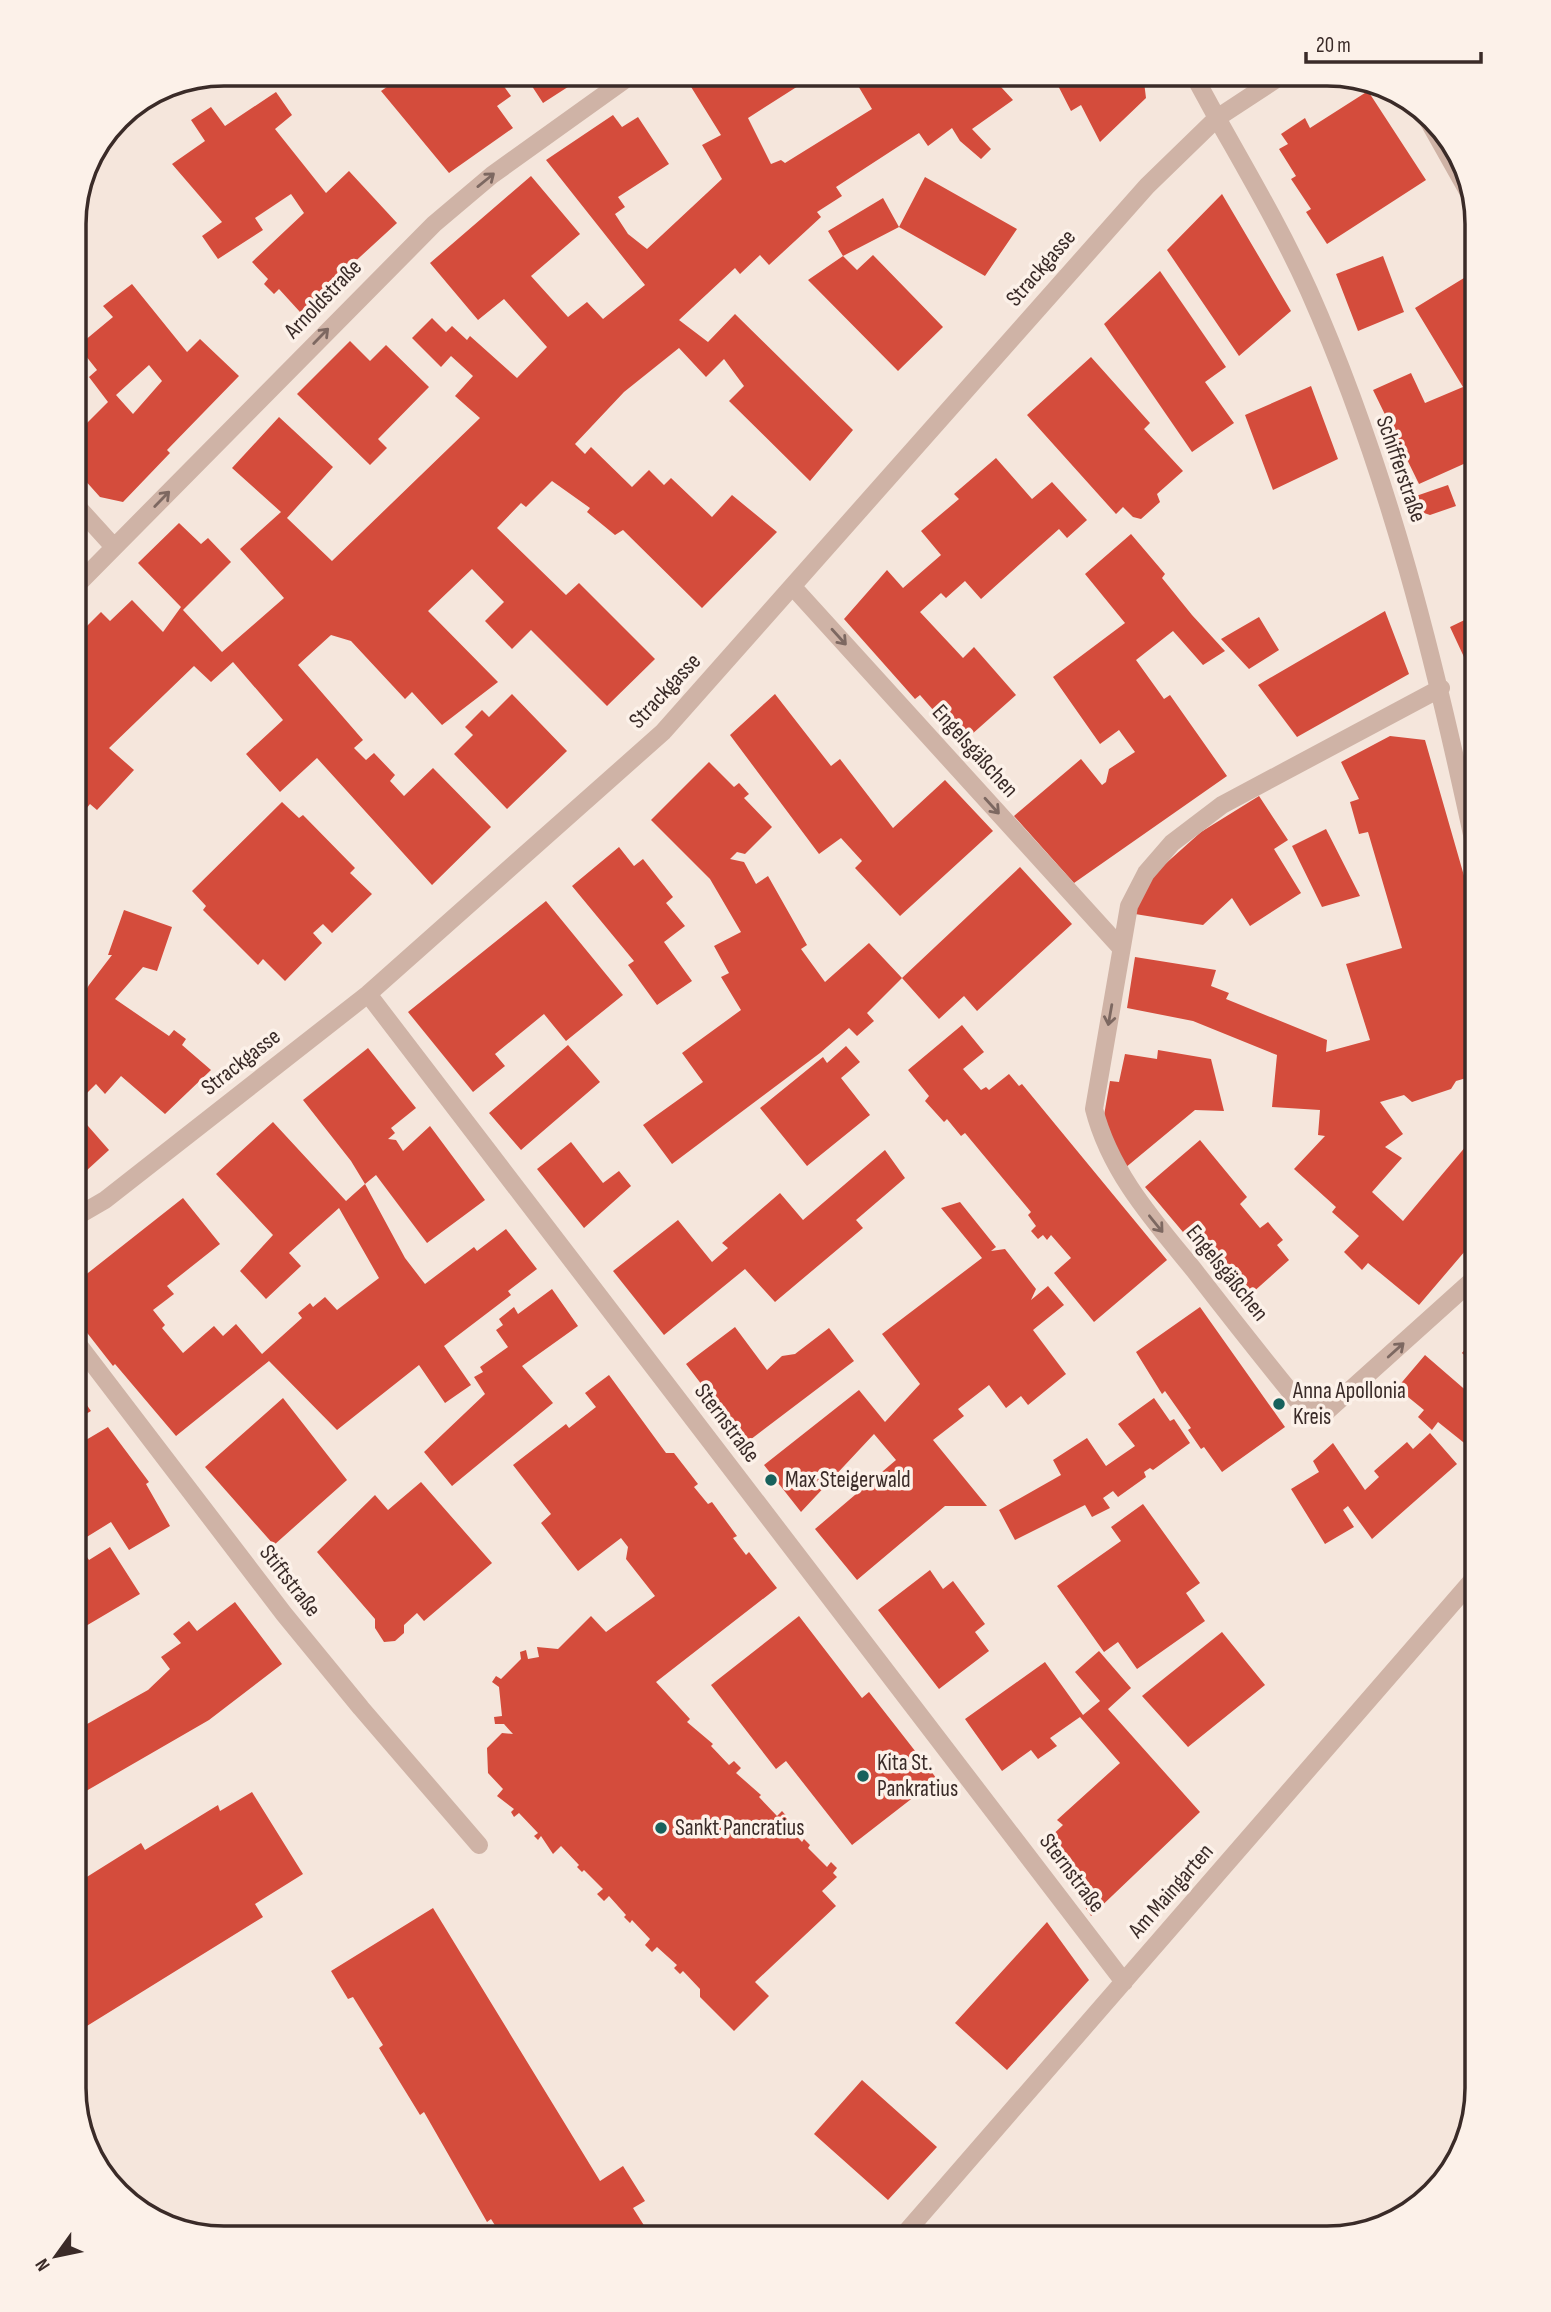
<svg xmlns="http://www.w3.org/2000/svg" width="1551" height="2312" font-family="'Sofia Sans Condensed',sans-serif">
  <style>
    .building { fill: #d44c3c; fill-rule: evenodd }
    .lines { fill: none; stroke-linecap: round; stroke-linejoin: round }
    .street { stroke: #cfb3a6; stroke-width: 18 }
    .oneway { stroke: #7d6861 }
    .poi-dot { fill: #18615c; stroke: #fcf1e9; stroke-width: 2.5 }
    .labels { text-anchor: middle; dominant-baseline: central; stroke-width: 7; stroke-linejoin: round; paint-order: stroke }
    .street-label { font-size: 23px; fill: #3a2b28; stroke: #fcf1e9 }
    .poi-label { font-size: 23px; fill: #3a2b28; stroke: #fcf1e9; text-anchor: start }
    .rim { fill: none; stroke: #3a2b28; stroke-width: 3.5 }
  </style>
  <rect width="100%" height="100%" fill="#f5e6dc"/>
  <path class="building" d="M406,74H411L416,80L425,74H495L511,96L497,106L513,128L449,173L381,91Z
    M524,74H588L543,103Z
    M683,74H817L748,118L771,164L781,160L785,163L872,109L851,74H989L1013,100L972,129L991,149L981,159L960,141L952,128L928,146L919,133L836,187L842,196L817,212L821,217L769,265L760,255L740,274L735,268L679,320L708,342L735,314L853,430L810,481L729,401L744,386L724,359L706,377L679,348L624,392L575,444L585,454L591,447L632,487L649,470L664,485L671,478L712,517L732,495L777,532L702,608L623,530L615,535L587,512L590,508L552,481L526,507L521,503L497,528L566,595L579,583L655,659L607,706L531,630L512,649L485,621L504,602L472,569L428,611L498,682L442,725L412,692L405,699L351,641L331,635L298,665L363,740L354,748L366,760L374,753L395,775L390,781L404,796L433,768L491,827L432,885L317,758L280,792L246,754L283,720L233,662L211,682L194,666L109,748L134,770L97,810L90,804L74,824V727L81,722L74,715V639L101,612L110,621L132,600L163,632L181,607L138,563L179,523L201,544L208,538L231,562L183,610L222,652L284,598L240,549L281,512L232,468L279,417L333,467L287,518L332,561L480,418L455,396L473,376L451,356L441,367L412,338L432,318L446,332L452,326L467,340L470,336L517,378L547,347L504,299L478,320L430,263L531,176L580,234L531,276L568,317L587,302L603,319L645,285L546,160L613,115L622,127L638,117L669,164L618,197L625,207L615,214L628,234L647,249L722,179L702,145L721,135Z
    M1052,74H1143L1146,98L1100,142L1081,105L1071,111Z
    M1368,91L1426,180L1327,244L1306,212L1311,209L1291,179L1296,176L1279,149L1288,144L1281,134L1305,118L1310,128Z
    M276,92L292,115L275,129L326,193L349,171L397,223L300,312L279,289L274,294L264,284L268,279L252,262L304,213L291,194L255,218L263,230L218,259L202,236L222,222L172,164L205,141L191,120L211,107L225,126Z
    M925,177L1017,229L985,276L899,227Z
    M1222,194L1291,311L1239,356L1167,250Z
    M883,198L899,227L843,256L828,231Z
    M873,255L943,327L898,371L808,280L843,256L857,270Z
    M1383,256L1404,312L1358,331L1336,274Z
    M1477,270L1475,388L1477,458L1419,484L1373,390L1411,373L1425,403L1463,387L1415,308Z
    M1160,271L1226,367L1205,382L1234,423L1192,452L1104,324Z
    M132,284L187,352L200,339L239,376L167,450L170,453L123,502L100,497L74,468V436L108,402L89,377L97,370L78,346L113,317L103,306ZM149,365L162,381L133,414L116,395Z
    M350,341L370,361L386,345L429,387L378,439L387,448L370,465L297,394Z
    M1091,357L1150,423L1144,429L1183,471L1157,494L1160,502L1141,519L1133,517L1123,507L1116,514L1027,415Z
    M1311,386L1338,459L1273,490L1245,415Z
    M996,458L1032,499L1052,482L1087,520L1067,538L1059,529L981,599L965,581L946,598L941,593L920,612L963,658L974,647L1016,695L962,743L920,695L915,699L844,619L887,570L903,588L941,555L921,531L959,499L954,494Z
    M1448,485L1456,506L1430,515L1421,512L1416,496Z
    M1131,534L1165,574L1162,578L1192,615L1225,651L1203,665L1173,631L1136,660L1164,699L1170,695L1227,776L1074,883L1014,816L1081,759L1102,785L1106,782L1109,769L1135,752L1119,730L1100,744L1053,677L1125,623L1085,574Z
    M1385,611L1409,674L1297,737L1258,685Z
    M1477,614V685L1450,627Z
    M1259,617L1279,650L1249,669L1221,639Z
    M512,694L567,751L507,809L454,754L473,735L465,727L482,710L489,717Z
    M775,694L831,766L840,759L893,828L945,780L993,831L900,916L855,868L862,861L841,838L819,854L730,735Z
    M1390,736L1425,740L1477,921V1075L1456,1081L1451,1089L1412,1102L1404,1095L1380,1102L1403,1134L1385,1147L1402,1158L1372,1192L1403,1221L1477,1133V1237L1419,1305L1368,1263L1362,1270L1344,1252L1359,1236L1332,1212L1336,1207L1294,1169L1325,1136L1318,1135L1320,1110L1272,1107L1277,1055L1193,1021L1127,1008L1135,957L1216,970L1211,986L1229,993L1226,999L1327,1040L1326,1052L1370,1040L1346,964L1402,948L1368,832L1359,834L1350,802L1359,799L1341,762Z
    M709,762L734,787L739,783L749,794L744,798L772,827L745,854L737,852L730,859L744,862L756,884L768,876L807,945L801,949L825,982L869,943L902,978L1020,867L1072,924L977,1011L964,996L939,1019L902,978L867,1013L874,1021L857,1036L849,1028L820,1053L672,1164L643,1125L703,1082L682,1053L741,1010L721,977L729,973L714,946L741,932L710,879L651,820Z
    M1259,796L1288,840L1274,849L1301,893L1250,926L1232,898L1203,925L1135,914L1144,883L1201,832Z
    M282,802L299,818L303,815L355,868L350,873L372,894L332,933L323,924L313,933L322,943L285,981L263,959L258,965L203,910L206,906L192,891Z
    M1326,829L1360,896L1322,907L1292,846Z
    M619,847L634,866L643,859L673,897L666,903L685,926L664,942L692,981L657,1005L628,965L634,961L572,886Z
    M546,901L623,995L566,1041L544,1014L495,1054L505,1066L473,1092L408,1012Z
    M124,910L172,927L157,971L143,967L115,999L169,1036L174,1030L186,1039L182,1045L211,1070L165,1114L121,1076L105,1094L96,1084L74,1106V1011L89,985L112,955H108Z
    M962,1025L984,1052L963,1069L981,1090L986,1087L989,1090L1009,1074L1019,1086L1022,1084L1167,1260L1094,1322L1054,1273L1071,1258L1051,1235L1047,1240L1043,1235L1038,1239L1031,1231L1036,1226L1028,1215L1031,1212L965,1133L961,1136L947,1119L944,1122L925,1101L929,1096L908,1070Z
    M568,1045L600,1082L521,1150L489,1113Z
    M846,1046L860,1062L841,1078L870,1115L807,1166L760,1108L823,1057L827,1063Z
    M368,1048L416,1108L391,1128L395,1133L388,1139L396,1140L403,1151L430,1126L485,1200L427,1243L376,1175L365,1184L405,1258L425,1284L474,1247L477,1251L506,1229L537,1269L508,1291L511,1295L444,1346L471,1385L445,1403L419,1365L337,1430L269,1361L176,1436L115,1364L113,1366L74,1316V1284L183,1198L220,1244L167,1286L174,1294L153,1310L165,1325L162,1328L183,1353L214,1326L223,1336L236,1324L262,1354L302,1318L298,1313L310,1303L313,1307L325,1297L337,1310L379,1278L339,1208L289,1253L301,1266L266,1299L240,1271L273,1235L216,1174L273,1122L346,1201L365,1184L351,1161L303,1100Z
    M1158,1050L1211,1059L1224,1111L1195,1110L1125,1168L1102,1127L1110,1081L1119,1082L1125,1054L1157,1059Z
    M74,1110L109,1150L74,1182Z
    M1200,1140L1247,1197L1240,1204L1260,1228L1268,1222L1283,1240L1277,1245L1289,1260L1242,1302L1145,1187Z
    M571,1142L603,1183L619,1171L631,1186L584,1228L537,1169Z
    M885,1150L905,1178L856,1220L863,1228L775,1302L745,1269L664,1335L613,1271L678,1220L712,1262L728,1248L722,1243L780,1193L803,1220Z
    M960,1202L996,1247L991,1251L1005,1249L1036,1289L1031,1300L1048,1286L1064,1305L1033,1330L1066,1374L1028,1405L1021,1396L1006,1408L989,1385L958,1409L964,1416L933,1440L987,1506H945L857,1580L815,1529L896,1460L874,1434L801,1512L764,1465L859,1390L885,1422L920,1384L882,1334L982,1258L941,1208Z
    M552,1289L578,1326L522,1366L553,1403L452,1486L424,1452L485,1394L474,1377L483,1372L480,1367L508,1347L496,1330L503,1325L499,1319L514,1307L518,1314Z
    M1200,1307L1285,1427L1222,1472L1204,1447L1201,1449L1188,1430L1191,1428L1165,1391L1162,1394L1136,1352Z
    M735,1327L767,1370L782,1356L795,1354L829,1328L854,1361L746,1443L686,1364Z
    M1477,1335V1367L1462,1353Z
    M1425,1355L1477,1400V1435L1468,1446L1438,1422L1432,1430L1418,1417L1424,1410L1397,1388Z
    M609,1375L666,1453H674L698,1484L694,1487L708,1504L712,1502L737,1536L733,1538L746,1555L749,1552L777,1588L656,1682L690,1719L687,1722L713,1744L711,1746L729,1765L734,1761L741,1768L736,1773L761,1795L759,1797L777,1816L782,1811L789,1819L784,1823L802,1842L804,1839L810,1845L808,1848L827,1867L831,1862L837,1868L833,1873L837,1877L822,1891L836,1906L755,1982L769,1996L734,2031L700,1997V1989L683,1971L680,1974L674,1968L677,1965L657,1947L652,1952L645,1945L650,1939L632,1920L630,1923L624,1917L626,1915L609,1896L604,1901L597,1894L603,1889L584,1870L582,1872L577,1867L579,1865L561,1846L553,1854L541,1836L538,1840L534,1836L538,1833L519,1813L514,1817L511,1812L514,1809L497,1796L503,1789L488,1773L487,1748L502,1733L513,1734L504,1724H495L494,1717L502,1716L499,1687L492,1682L496,1676L501,1679L521,1659L520,1652L526,1650L528,1659L539,1657L537,1647L558,1649L591,1616L606,1632L655,1596L626,1559L628,1547L621,1538L578,1571L541,1523L551,1514L513,1465L566,1424L569,1428L596,1407L585,1393Z
    M74,1387L91,1411L74,1421Z
    M283,1398L347,1480L274,1545L205,1467Z
    M1154,1398L1170,1421L1174,1419L1190,1443L1153,1470L1150,1468L1144,1472L1146,1477L1118,1497L1113,1491L1103,1498L1110,1508L1092,1517L1085,1505L1015,1540L999,1510L1061,1475L1053,1460L1087,1438L1106,1466L1135,1446L1118,1424Z
    M108,1427L149,1482L146,1484L170,1526L129,1550L111,1522L77,1543L89,1560L110,1547L140,1594L74,1633V1498L78,1495L74,1488V1447Z
    M1430,1433L1457,1464L1372,1539L1348,1506L1343,1510L1354,1527L1325,1544L1291,1489L1319,1472L1313,1461L1333,1443L1365,1490L1379,1477L1374,1471L1407,1442L1413,1449Z
    M421,1482L492,1563L424,1621L417,1613L404,1625V1633L395,1641L384,1642L375,1628V1619L317,1552L375,1495L388,1510Z
    M1143,1504L1200,1583L1186,1593L1205,1621L1137,1669L1118,1642L1104,1652L1057,1586L1121,1541L1111,1527Z
    M930,1570L943,1589L953,1581L985,1624L975,1632L989,1651L939,1689L878,1610Z
    M235,1602L282,1664L209,1720L74,1798V1718L80,1728L148,1690L170,1669L161,1657L181,1643L173,1634L189,1621L197,1631Z
    M799,1616L862,1698L869,1692L937,1779L852,1845L786,1761L776,1769L711,1685Z
    M1222,1632L1265,1685L1188,1747L1142,1696Z
    M1099,1651L1131,1688L1108,1709L1200,1812L1091,1916L1043,1844L1063,1825L1057,1820L1120,1763L1080,1717L1050,1738L1057,1746L1038,1759L1031,1750L1002,1771L965,1719L1045,1662L1083,1715L1100,1701L1075,1672Z
    M252,1792L303,1874L255,1904L263,1917L74,2034V1885L141,1843L145,1850L218,1805L220,1811Z
    M433,1908L600,2181L623,2166L645,2201L633,2208L652,2238H503L491,2219L487,2222L424,2112L420,2115L379,2048L383,2045L353,1997L348,1999L331,1971Z
    M1047,1922L1089,1980L1007,2070L955,2023Z
    M862,2080L937,2147L888,2200L814,2134Z"/>
  <g class="lines">
    <path class="street" d="M1193,74L1217,118L1284,74
      M1424,113L1469,193
      M74,503L114,547
      M793,587L1121,948
      M74,588L434,224L492,175L633,74
      M1441,688L1222,805L1172,843L1146,873L1129,906L1094,1109C1110,1172 1153,1220 1194,1270C1228,1314 1262,1357 1297,1400L1327,1411L1477,1276
      M368,994L1124,1982
      M74,1218L105,1200L368,994L663,732L1147,186L1217,118C1249,175 1282,231 1309,291C1389,472 1436,664 1477,858
      M74,1339L284,1614L361,1708L479,1845
      M901,2238L1477,1575"/>
  </g>
  <defs><path id="oneway-shaft" d="M-6 0H5M1.5-3L5.5 0L1.5 3" fill="none" stroke-width="1.6" stroke-linecap="round" stroke-linejoin="round" transform="scale(1.75)"/></defs>
  <g class="oneway">
    <use href="#oneway-shaft" transform="translate(486 180) rotate(-39)"/>
    <use href="#oneway-shaft" transform="translate(321 336) rotate(-46)"/>
    <use href="#oneway-shaft" transform="translate(162 499) rotate(-46)"/>
    <use href="#oneway-shaft" transform="translate(839 637) rotate(48)"/>
    <use href="#oneway-shaft" transform="translate(992 806) rotate(48)"/>
    <use href="#oneway-shaft" transform="translate(1110 1015) rotate(100)"/>
    <use href="#oneway-shaft" transform="translate(1156 1224) rotate(51)"/>
    <use href="#oneway-shaft" transform="translate(1396 1350) rotate(-42)"/>
  </g>
  <g class="poi-dot">
    <circle cx="1279" cy="1404" r="7"/>
    <circle cx="771" cy="1480" r="7"/>
    <circle cx="863" cy="1776" r="7"/>
    <circle cx="661" cy="1828" r="7"/>
  </g>
  <g class="labels">
    <g class="street-label">
      <text transform="translate(1041 268) rotate(-49)">Strackgasse</text>
      <text transform="translate(323 299) rotate(-46)">Arnoldstraße</text>
      <text transform="translate(1401 469) rotate(71)">Schifferstraße</text>
      <text transform="translate(665 691) rotate(-47)">Strackgasse</text>
      <text transform="translate(975 751) rotate(48)">Engelsgäßchen</text>
      <text transform="translate(241 1062) rotate(-38)">Strackgasse</text>
      <text transform="translate(1227 1273) rotate(51)">Engelsgäßchen</text>
      <text transform="translate(727 1423) rotate(53)">Sternstraße</text>
      <text transform="translate(290 1581) rotate(52)">Stiftstraße</text>
      <text transform="translate(1072 1873) rotate(53)">Sternstraße</text>
      <text transform="translate(1171 1891) rotate(-49)">Am Maingarten</text>
    </g>
    <g class="poi-label">
      <text x="1293" y="1391">Anna Apollonia<tspan x="1293" dy="26">Kreis</tspan></text>
      <text x="785" y="1480">Max Steigerwald</text>
      <text x="877" y="1763">Kita St.<tspan x="877" dy="26">Pankratius</tspan></text>
      <text x="675" y="1828">Sankt Pancratius</text>
    </g>
  </g>
  <path d="M0 0H1551V2312H0ZM224 86H1327A138 138 0 0 1 1465 224V2088A138 138 0 0 1 1327 2226H224A138 138 0 0 1 86 2088V224A138 138 0 0 1 224 86Z" fill="#fcf1e9" fill-rule="evenodd"/>
  <path class="rim" d="M224 86H1327A138 138 0 0 1 1465 224V2088A138 138 0 0 1 1327 2226H224A138 138 0 0 1 86 2088V224A138 138 0 0 1 224 86Z"/>
  <g transform="translate(56 2256) rotate(237)" stroke="#fcf1e9" stroke-width="5" paint-order="stroke">
  <path d="M0-5L12 26L0 18L-12 26Z" fill="#3a2b28"/>
  <text y="-10" font-size="19" font-weight="bold" text-anchor="middle" fill="#3a2b28">N</text>
  </g>
  <path d="M1306 52v10h175v-10" fill="none" stroke="#3a2b28" stroke-width="3.5"/>
  <text x="1316" y="52" font-size="21" fill="#3a2b28" stroke="#fcf1e9" stroke-width="5" paint-order="stroke">20 m</text>
</svg>
